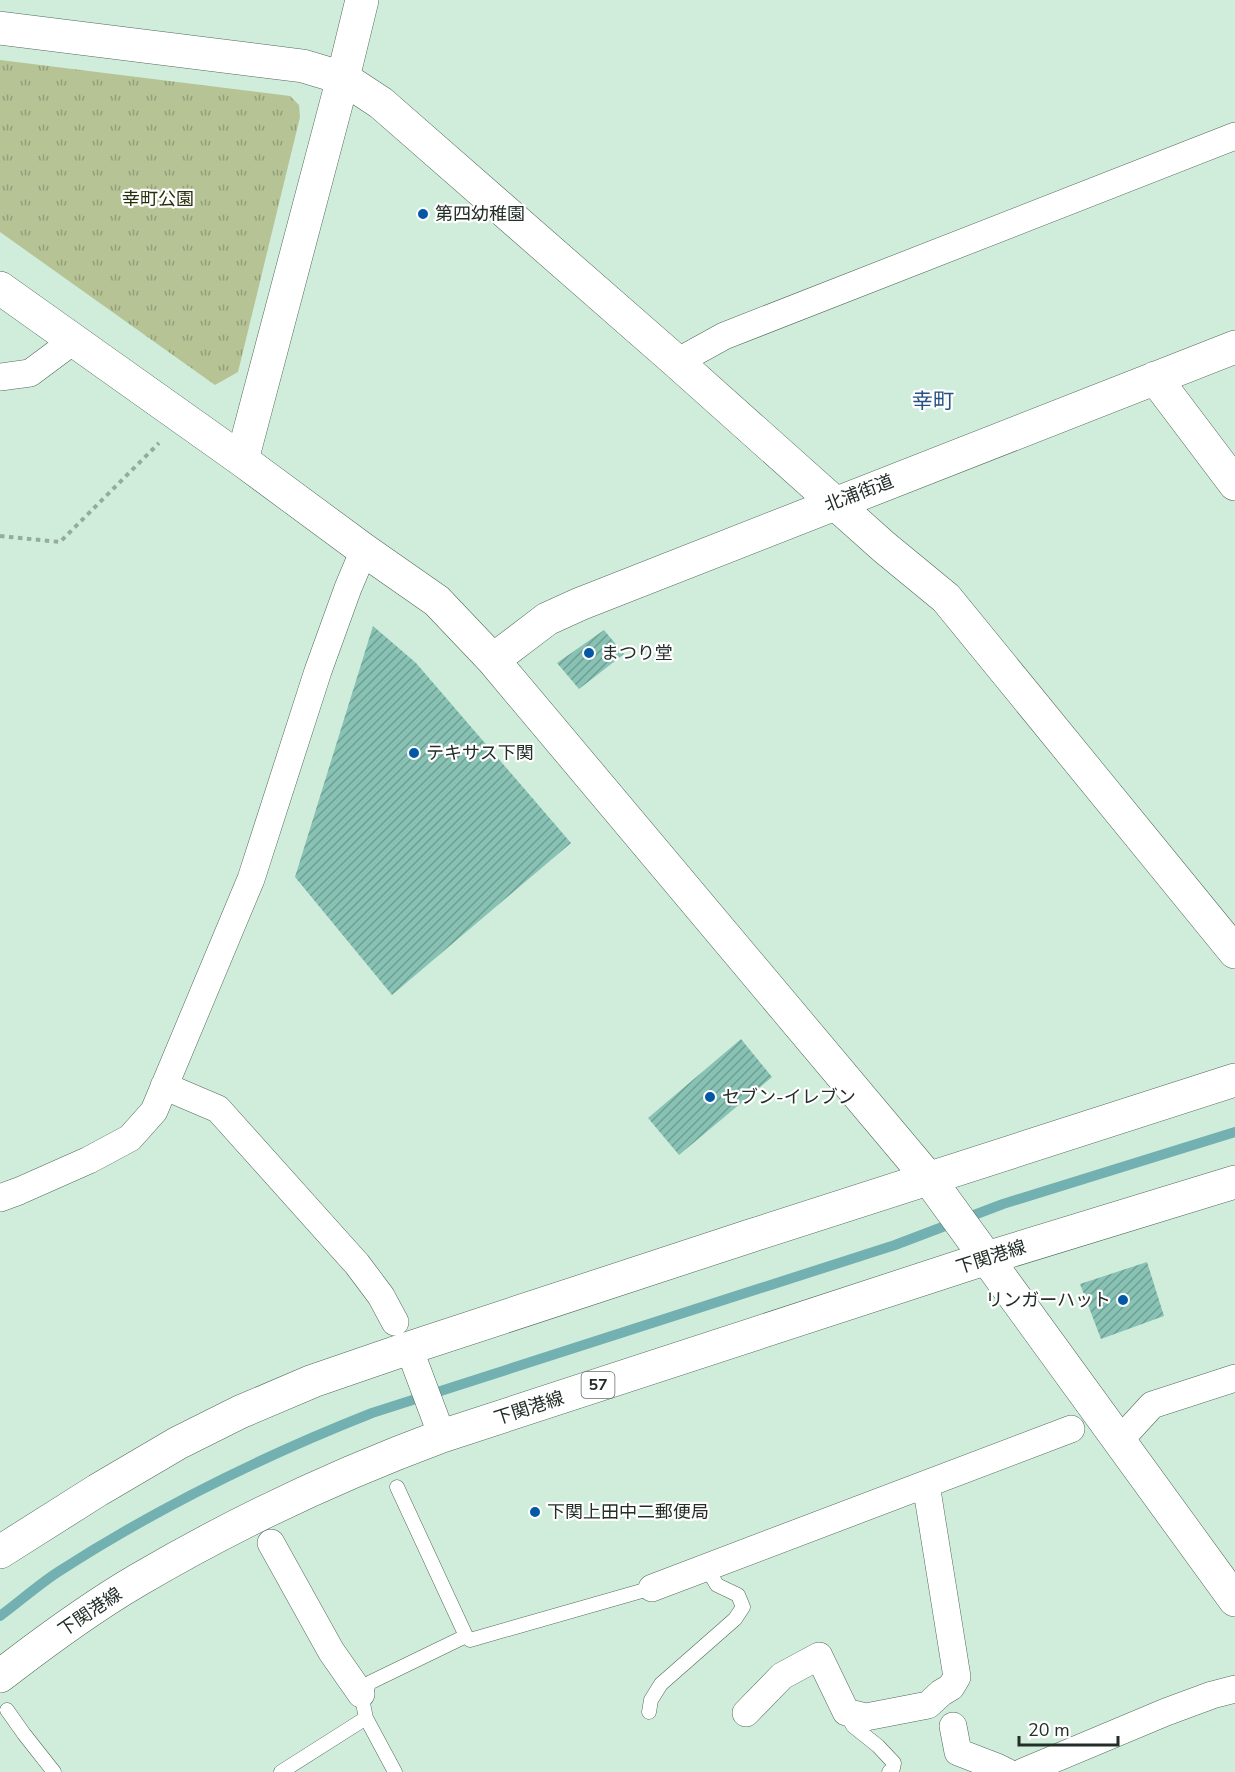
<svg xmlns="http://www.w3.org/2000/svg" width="1235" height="1772" font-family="'Nunito Sans','Noto Sans JP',sans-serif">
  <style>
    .grass { fill: url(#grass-tufts) }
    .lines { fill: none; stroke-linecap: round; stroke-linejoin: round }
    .stream { stroke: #72b0b1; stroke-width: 10 }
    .building { fill: url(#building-hatch) }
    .service-casing { stroke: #50695a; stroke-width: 15 }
    .minor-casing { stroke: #50695a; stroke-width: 28 }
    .tertiary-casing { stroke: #50695a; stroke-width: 34 }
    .primary-casing { stroke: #50695a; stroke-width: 34 }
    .path { stroke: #95ab9e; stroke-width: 4; stroke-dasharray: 4.5 4.5; stroke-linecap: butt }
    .service { stroke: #fff; stroke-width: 14 }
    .minor { stroke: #fff; stroke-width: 27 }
    .tertiary { stroke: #fff; stroke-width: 33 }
    .primary { stroke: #fff; stroke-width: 33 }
    .poi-dot { fill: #0358a6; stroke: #fff; stroke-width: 2 }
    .labels { text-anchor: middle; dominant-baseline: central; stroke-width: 4.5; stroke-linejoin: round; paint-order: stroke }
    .shield { fill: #fff; stroke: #656d68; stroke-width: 1.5 }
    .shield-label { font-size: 16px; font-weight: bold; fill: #232e28 }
    .park-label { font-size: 18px; fill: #272f0a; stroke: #fff }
    .poi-label { font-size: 18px; fill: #232e28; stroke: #fff; text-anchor: start }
    .street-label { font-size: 18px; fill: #232e28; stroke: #fff }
    .quarter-label { font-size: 21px; fill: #235185; stroke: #fff }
  </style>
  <defs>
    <pattern id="grass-tufts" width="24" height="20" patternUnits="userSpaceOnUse" patternTransform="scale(1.5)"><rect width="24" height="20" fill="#b6c395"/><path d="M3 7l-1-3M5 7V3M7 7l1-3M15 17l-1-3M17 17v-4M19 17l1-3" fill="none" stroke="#949f7a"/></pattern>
    <pattern id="building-hatch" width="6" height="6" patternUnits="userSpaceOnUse" patternTransform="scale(1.5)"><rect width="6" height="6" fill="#87c2b4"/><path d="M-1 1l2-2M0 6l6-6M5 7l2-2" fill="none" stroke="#6e9e92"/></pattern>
  </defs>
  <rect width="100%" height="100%" fill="#d0eddb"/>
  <path class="grass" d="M0,60L290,96L299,105L300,117L238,372L215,385L0,232Z"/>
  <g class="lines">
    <path class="stream" d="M0,1616C19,1602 38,1585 58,1572C157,1508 263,1456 372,1413L895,1245L1003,1204L1235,1132"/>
  </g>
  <path class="building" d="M373,626L416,663L571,843L392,995L295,877Z
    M604,630L624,654L579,689L557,663Z
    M741,1039L772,1077L679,1155L648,1118Z
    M1147,1262L1164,1316L1101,1339L1080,1284Z"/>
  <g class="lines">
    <g class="service-casing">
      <path id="service" d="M397,1487L466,1636
        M7,1710L24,1734L54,1772
        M649,1712L651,1700L661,1684L735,1619L743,1607L738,1595L717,1585L706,1567
        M847,1714L853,1726L878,1746L894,1763L893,1768L889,1772
        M366,1718L395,1772
        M281,1772L366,1718L361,1694L371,1682L466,1636L470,1640L652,1588"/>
    </g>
    <g class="minor-casing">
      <path id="minor" d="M677,362L724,336L1235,136
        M0,377L30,373L73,341
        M164,1086L218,1109L357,1264L381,1296L395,1322
        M0,1198L19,1191L89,1160L130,1138L154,1111L251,879L318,671L348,588L364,550
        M409,1348L442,1436
        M1119,1441L1152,1405L1235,1378
        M271,1543L331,1651L361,1694
        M652,1588L1071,1429
        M746,1713L782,1676L819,1656L846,1712L866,1717L928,1705L941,1693L951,1687L957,1677L926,1484
        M953,1726L958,1752L997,1767L1007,1772
        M1023,1772L1166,1712L1212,1695L1235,1689"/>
    </g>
    <g class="tertiary-casing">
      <path id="tertiary" d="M0,28L303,66L343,78L381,103L677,362L884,547L946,598L1235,952
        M0,288L242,460L364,550L437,601L493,660L929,1179L1235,1600
        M1155,378L1235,484
        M242,460L343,78L362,0
        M493,660L547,619L580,604L1235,347"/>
    </g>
    <g class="primary-casing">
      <path id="primary" d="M0,1552L98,1490L178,1443L240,1412L313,1381L409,1348L750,1236L1235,1080
        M0,1676C44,1642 90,1608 138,1580C235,1523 337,1475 442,1436L987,1258L1235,1182"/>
    </g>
    <path class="path" d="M0,536L60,542L159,443"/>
    <use href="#service" class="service"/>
    <use href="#minor" class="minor"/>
    <use href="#tertiary" class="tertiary"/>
    <use href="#primary" class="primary"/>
  </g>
  <g class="poi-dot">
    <circle cx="423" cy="214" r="6"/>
    <circle cx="589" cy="653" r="6"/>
    <circle cx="414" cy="753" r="6"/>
    <circle cx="710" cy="1097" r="6"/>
    <circle cx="1123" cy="1300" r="6"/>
    <circle cx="535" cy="1512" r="6"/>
  </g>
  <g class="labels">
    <rect class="shield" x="581.5" y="1372" width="33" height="26" rx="4.5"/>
    <g class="shield-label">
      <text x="598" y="1385">57</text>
    </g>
    <g class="park-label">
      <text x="158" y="199">幸町公園</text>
    </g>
    <g class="poi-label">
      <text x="435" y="214">第四幼稚園</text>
      <text x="601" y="653">まつり堂</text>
      <text x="426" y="753">テキサス下関</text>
      <text x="722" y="1097">セブン-イレブン</text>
      <text x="1111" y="1300" text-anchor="end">リンガーハット</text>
      <text x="547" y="1512">下関上田中二郵便局</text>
    </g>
    <g class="street-label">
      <text transform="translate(859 493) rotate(-21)">北浦街道</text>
      <text transform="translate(991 1257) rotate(-18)">下関港線</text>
      <text transform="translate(529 1408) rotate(-18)">下関港線</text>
      <text transform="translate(90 1612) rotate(-34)">下関港線</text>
    </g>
    <g class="quarter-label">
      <text x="933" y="401">幸町</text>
    </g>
  </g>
  <path d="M1019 1736v9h99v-9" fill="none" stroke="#232e28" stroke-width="3"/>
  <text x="1028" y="1736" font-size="18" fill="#232e28" stroke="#ffffff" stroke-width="4.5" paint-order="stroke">20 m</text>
</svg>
